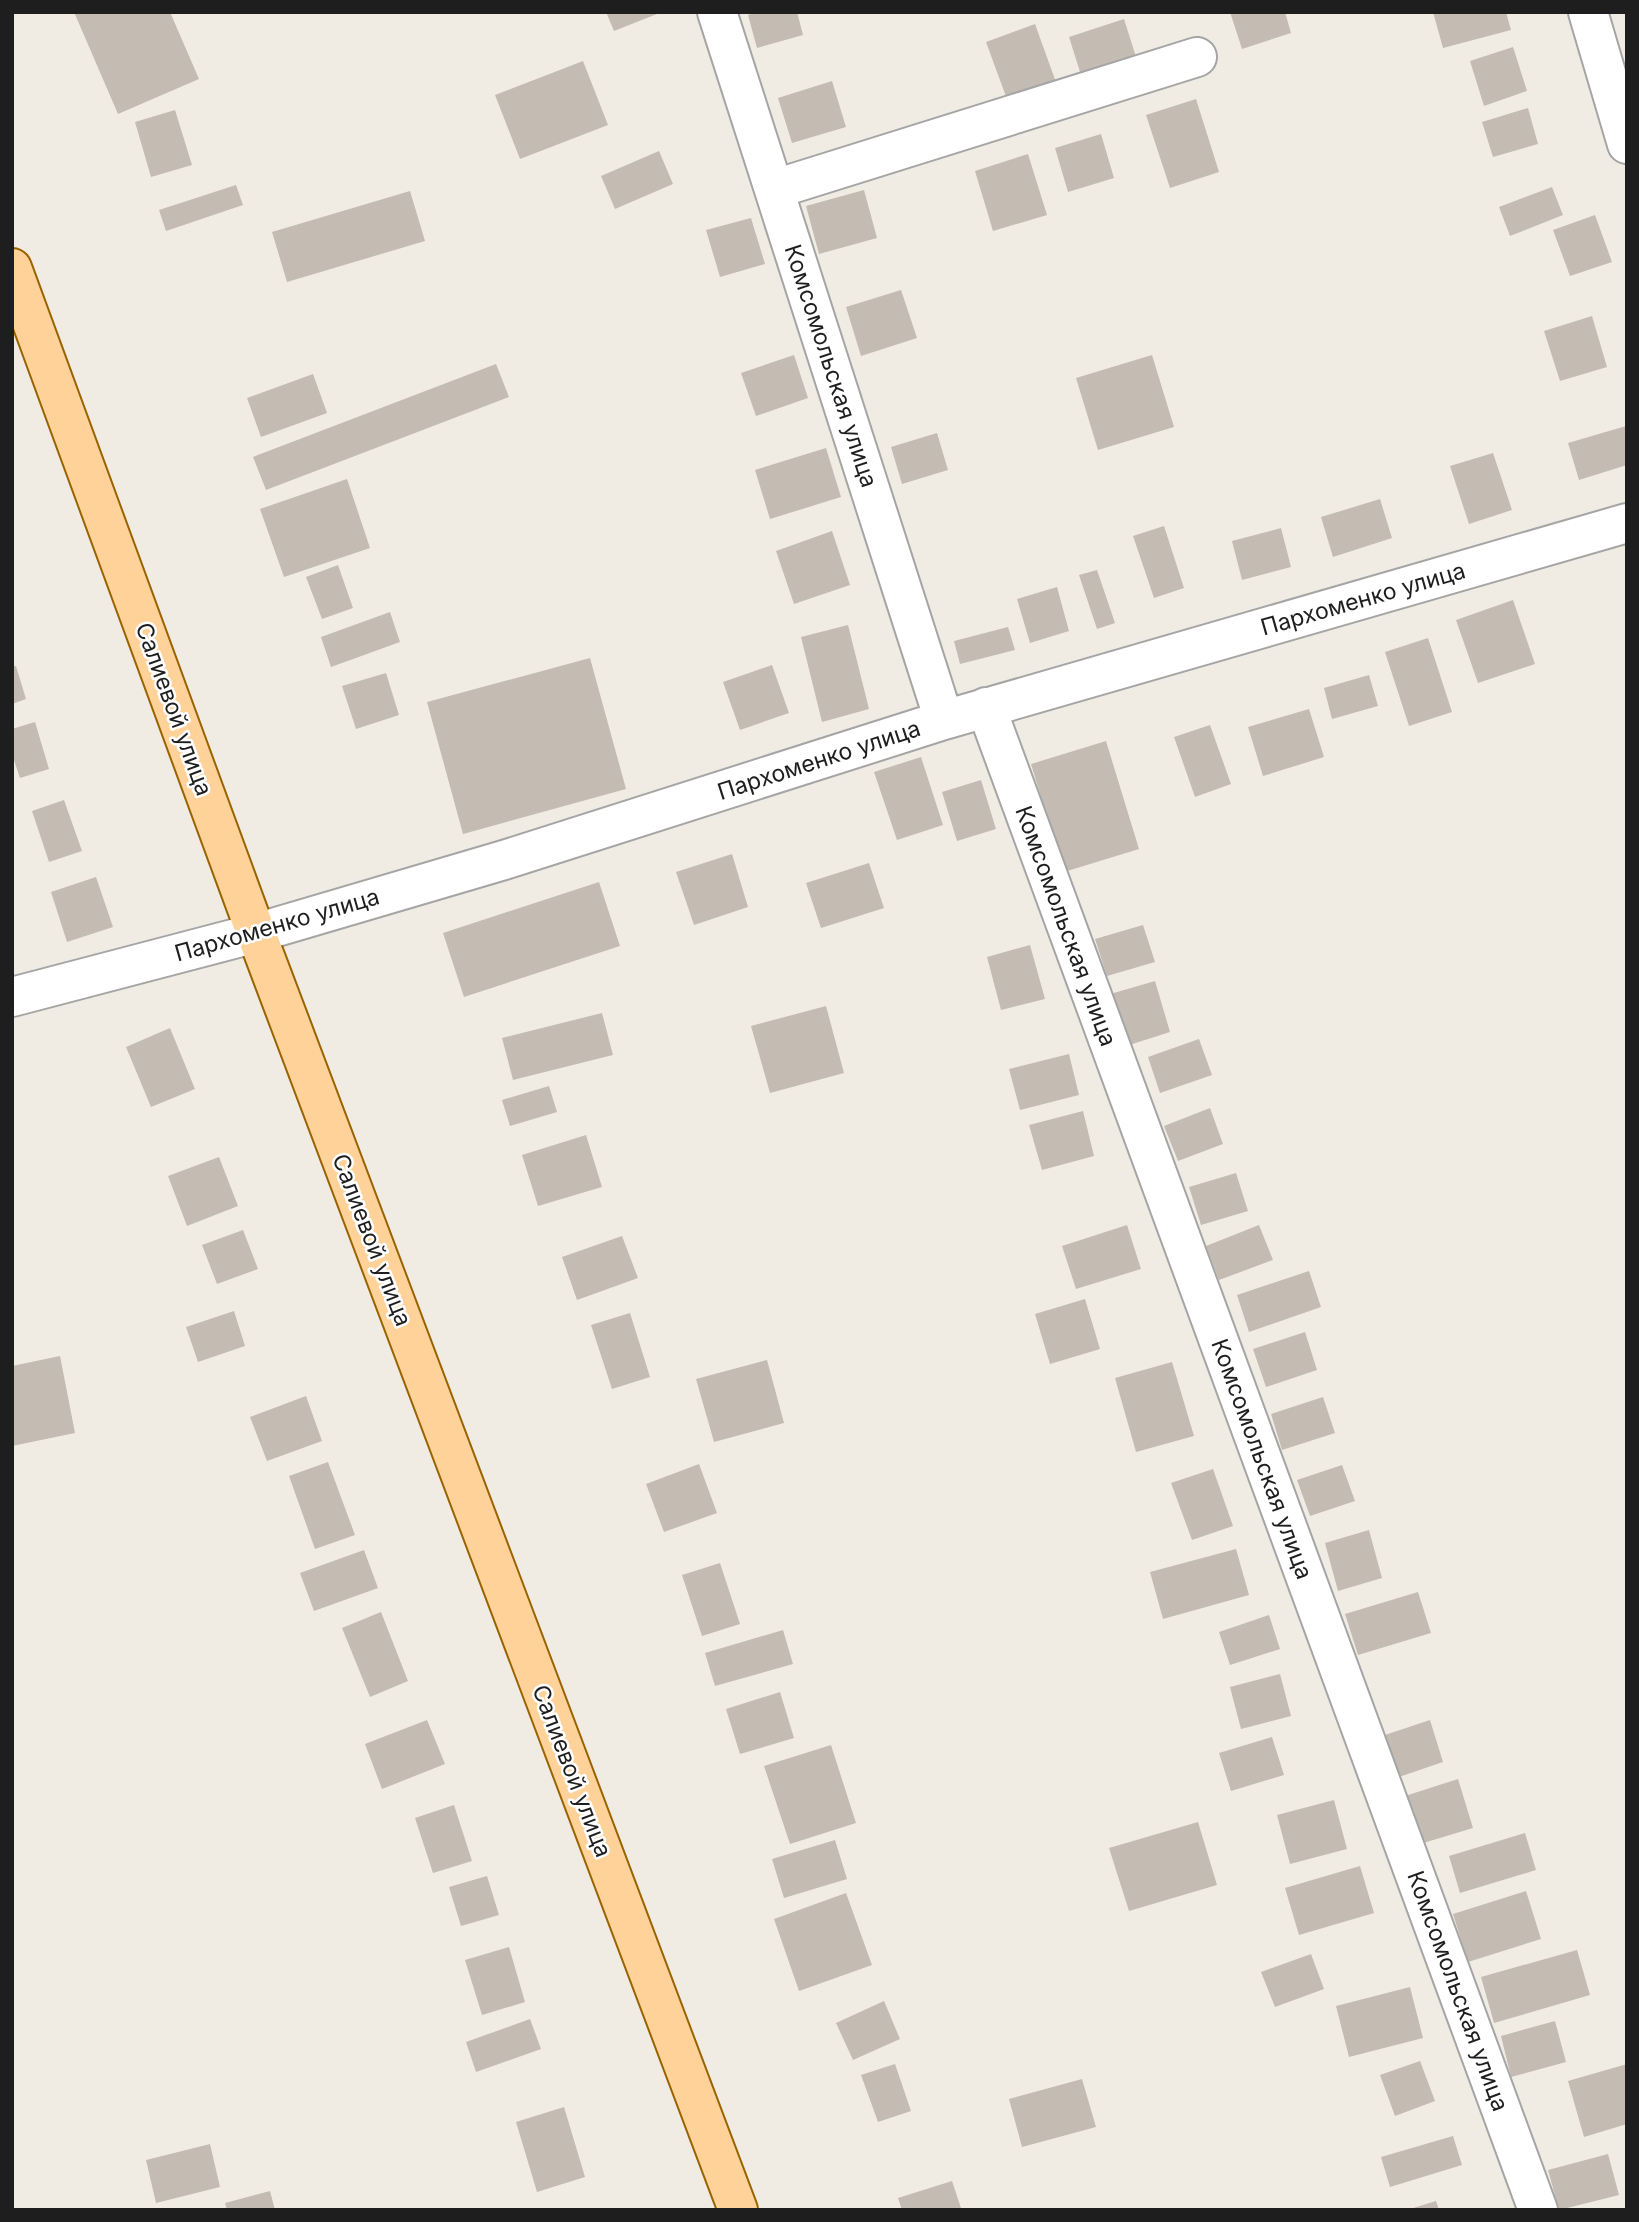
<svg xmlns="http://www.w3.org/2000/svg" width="1639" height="2222" font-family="Inter,sans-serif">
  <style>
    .building { fill: #c4bbb3 }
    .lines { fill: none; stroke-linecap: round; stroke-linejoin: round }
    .minor-casing { stroke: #a5a5a5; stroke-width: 42 }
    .major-casing { stroke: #996400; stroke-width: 42 }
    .minor { stroke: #fff; stroke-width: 38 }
    .major { stroke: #ffd29a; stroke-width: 38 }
    .labels { text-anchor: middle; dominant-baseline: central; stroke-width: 5; stroke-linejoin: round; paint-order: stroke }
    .street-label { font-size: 23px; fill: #1e1e1e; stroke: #fff }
  </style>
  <rect width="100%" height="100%" fill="#f0ece4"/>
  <path class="building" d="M74,12H170L199,79L118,114Z
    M606,12H662L614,31Z
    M757,12H797L803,35L757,48L748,15Z
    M1230,12H1285L1291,33L1242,49Z
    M1433,12H1506L1511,30L1443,48Z
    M1124,19L1137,60L1082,78L1069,37Z
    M1035,24L1057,85L1008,102L986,42Z
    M1513,47L1527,91L1484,106L1470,61Z
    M583,61L608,125L520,159L495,95Z
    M832,81L846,127L792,143L778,98Z
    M1196,99L1219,172L1170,188L1146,115Z
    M1528,108L1538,144L1493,157L1482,122Z
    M175,110L192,165L151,177L135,122Z
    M1101,134L1114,178L1068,192L1055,148Z
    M659,151L673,184L615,209L601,176Z
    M1028,154L1047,215L993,231L975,171Z
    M236,185L243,205L166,231L159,210Z
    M1552,187L1563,215L1510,236L1499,207Z
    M864,190L877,238L819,254L806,206Z
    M410,191L425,241L287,282L272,232Z
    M1595,215L1612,262L1570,276L1553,230Z
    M751,218L765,264L720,277L706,230Z
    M901,290L917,338L861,356L846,307Z
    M1592,316L1607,367L1560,381L1544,331Z
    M794,355L808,398L756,416L741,373Z
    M1152,355L1174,427L1098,450L1076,378Z
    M496,364L509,397L266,490L253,457Z
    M313,374L327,413L261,437L247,398Z
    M1626,426L1627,465L1579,480L1568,443Z
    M937,433L948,470L902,484L891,447Z
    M826,448L841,497L770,519L755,470Z
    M1493,453L1512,510L1469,524L1450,466Z
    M347,479L370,548L284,577L260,509Z
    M1380,499L1392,538L1333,557L1321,517Z
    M1164,526L1184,588L1154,598L1133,536Z
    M1281,528L1291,567L1242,580L1232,541Z
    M832,531L850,585L794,604L776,551Z
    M338,565L353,608L322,619L306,577Z
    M1097,570L1115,623L1097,629L1079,575Z
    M1057,587L1069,631L1030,643L1017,599Z
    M1513,600L1535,664L1478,683L1456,620Z
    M390,612L400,642L331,667L321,637Z
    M848,625L869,709L822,722L801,637Z
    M1008,627L1015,650L960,664L954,641Z
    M1428,638L1452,712L1409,726L1385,652Z
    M590,658L626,789L463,834L427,702Z
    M772,665L789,713L740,730L723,682Z
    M16,666L26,699L12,704V667Z
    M386,673L399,715L356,729L342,686Z
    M1369,675L1378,706L1332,719L1324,688Z
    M1309,709L1324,757L1263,776L1248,727Z
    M35,722L49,769L20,778L12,754V729Z
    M1210,725L1231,784L1195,797L1174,737Z
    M1106,741L1139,849L1064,872L1031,764Z
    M921,757L943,825L897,840L874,772Z
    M981,780L996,829L957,841L942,792Z
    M64,800L82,851L49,862L32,811Z
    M732,854L748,907L694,925L676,872Z
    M869,863L884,908L821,928L806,883Z
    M96,877L113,927L67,942L51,892Z
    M599,882L620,946L464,997L443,933Z
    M1143,925L1155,962L1107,976L1095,939Z
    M1030,945L1045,999L1001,1010L987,957Z
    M1155,981L1170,1032L1123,1047L1107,995Z
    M826,1006L844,1073L770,1093L751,1026Z
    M602,1013L613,1055L513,1080L502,1038Z
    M170,1028L195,1089L151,1107L126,1047Z
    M1199,1039L1212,1075L1160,1093L1148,1057Z
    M1069,1054L1079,1095L1020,1110L1009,1069Z
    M549,1086L557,1112L510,1126L502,1100Z
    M1210,1108L1223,1144L1178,1161L1164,1126Z
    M1083,1111L1094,1156L1042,1170L1029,1125Z
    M586,1135L602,1187L538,1206L522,1155Z
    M219,1157L238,1206L187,1226L168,1176Z
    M1236,1173L1248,1211L1201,1225L1189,1187Z
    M1127,1225L1141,1269L1076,1289L1062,1246Z
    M1259,1225L1273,1260L1219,1280L1206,1246Z
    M243,1230L258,1269L217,1284L202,1245Z
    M622,1236L638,1278L577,1300L562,1257Z
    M1309,1271L1321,1307L1249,1332L1237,1295Z
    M1085,1299L1100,1349L1050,1364L1035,1314Z
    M234,1311L245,1346L198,1362L186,1327Z
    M630,1313L650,1377L612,1389L591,1325Z
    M1305,1332L1317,1370L1266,1387L1253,1349Z
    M60,1356L75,1433L12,1446V1366Z
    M767,1360L784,1423L714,1442L696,1379Z
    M1172,1362L1194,1436L1136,1452L1115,1378Z
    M306,1396L322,1441L267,1461L250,1417Z
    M1323,1397L1335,1433L1282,1450L1271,1414Z
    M328,1462L355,1535L315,1549L289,1476Z
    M699,1464L717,1513L664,1532L646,1484Z
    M1342,1465L1355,1501L1310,1516L1297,1480Z
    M1213,1469L1233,1526L1192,1540L1171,1483Z
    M1369,1530L1382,1578L1338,1591L1325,1543Z
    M1236,1549L1249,1595L1163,1619L1150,1572Z
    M364,1550L378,1588L314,1611L300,1573Z
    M720,1563L740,1624L702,1636L682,1575Z
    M1418,1592L1431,1633L1358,1655L1345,1614Z
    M381,1612L408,1681L370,1697L342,1628Z
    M1269,1615L1280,1649L1230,1665L1219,1632Z
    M783,1630L793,1664L715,1686L705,1653Z
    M1280,1674L1291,1716L1241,1729L1230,1687Z
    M780,1692L794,1738L740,1754L726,1709Z
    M427,1720L445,1764L382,1789L365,1744Z
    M1430,1720L1443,1762L1399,1777L1385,1735Z
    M1272,1737L1284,1775L1231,1791L1219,1753Z
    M831,1745L856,1823L790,1844L764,1766Z
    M1458,1779L1473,1828L1420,1844L1405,1796Z
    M1334,1800L1347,1849L1290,1864L1277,1815Z
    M454,1805L472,1861L433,1873L415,1818Z
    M1198,1822L1217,1885L1129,1911L1109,1848Z
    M1525,1833L1536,1870L1460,1893L1449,1856Z
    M835,1840L847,1879L784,1898L772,1859Z
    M1360,1866L1374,1913L1299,1935L1285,1888Z
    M487,1876L499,1915L461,1926L449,1887Z
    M1526,1891L1541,1939L1468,1962L1453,1914Z
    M846,1893L872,1965L799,1991L774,1919Z
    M509,1947L525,2002L482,2015L465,1960Z
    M1577,1950L1590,1995L1494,2023L1481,1977Z
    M1311,1954L1324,1989L1275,2007L1261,1972Z
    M1410,1987L1423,2038L1349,2057L1336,2006Z
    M884,2001L900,2039L853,2060L836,2023Z
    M530,2019L541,2049L476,2072L466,2042Z
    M1555,2021L1566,2062L1511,2077L1501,2036Z
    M1420,2061L1435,2101L1395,2116L1380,2075Z
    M895,2064L911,2111L878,2122L861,2075Z
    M1627,2064V2124L1584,2137L1568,2081Z
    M1082,2079L1096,2127L1022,2147L1009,2099Z
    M564,2107L585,2177L537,2192L516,2122Z
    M1453,2136L1462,2165L1390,2187L1381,2157Z
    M210,2144L220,2187L156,2203L146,2160Z
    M1608,2154L1619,2195L1559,2210L1548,2170Z
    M952,2181L961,2208L902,2210L898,2198Z
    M270,2191L275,2210H227L225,2203Z
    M1436,2201L1439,2210H1410V2209Z"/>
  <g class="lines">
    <g class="minor-casing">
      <path id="minor" d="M717,12L944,720
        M1588,12L1627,144
        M775,189L1197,57
        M986,707L1538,2210
        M12,997L256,933L504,860L944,720L1627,523"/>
    </g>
    <g class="major-casing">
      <path id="major" d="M12,268L256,933L738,2210"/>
    </g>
    <use href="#minor" class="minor"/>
    <use href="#major" class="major"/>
  </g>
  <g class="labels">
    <g class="street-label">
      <text transform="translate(831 366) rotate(72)">Комсомольская улица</text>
      <text transform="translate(1363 599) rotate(-16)">Пархоменко улица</text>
      <text transform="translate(174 709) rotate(70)">Салиевой улица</text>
      <text transform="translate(819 760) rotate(-18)">Пархоменко улица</text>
      <text transform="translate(277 925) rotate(-16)">Пархоменко улица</text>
      <text transform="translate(1066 926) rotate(70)">Комсомольская улица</text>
      <text transform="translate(372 1240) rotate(69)">Салиевой улица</text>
      <text transform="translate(1262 1459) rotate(70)">Комсомольская улица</text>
      <text transform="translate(572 1771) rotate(69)">Салиевой улица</text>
      <text transform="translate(1458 1991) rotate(70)">Комсомольская улица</text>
    </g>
  </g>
  <rect width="1639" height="2222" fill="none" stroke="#1e1e1e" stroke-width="28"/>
</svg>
